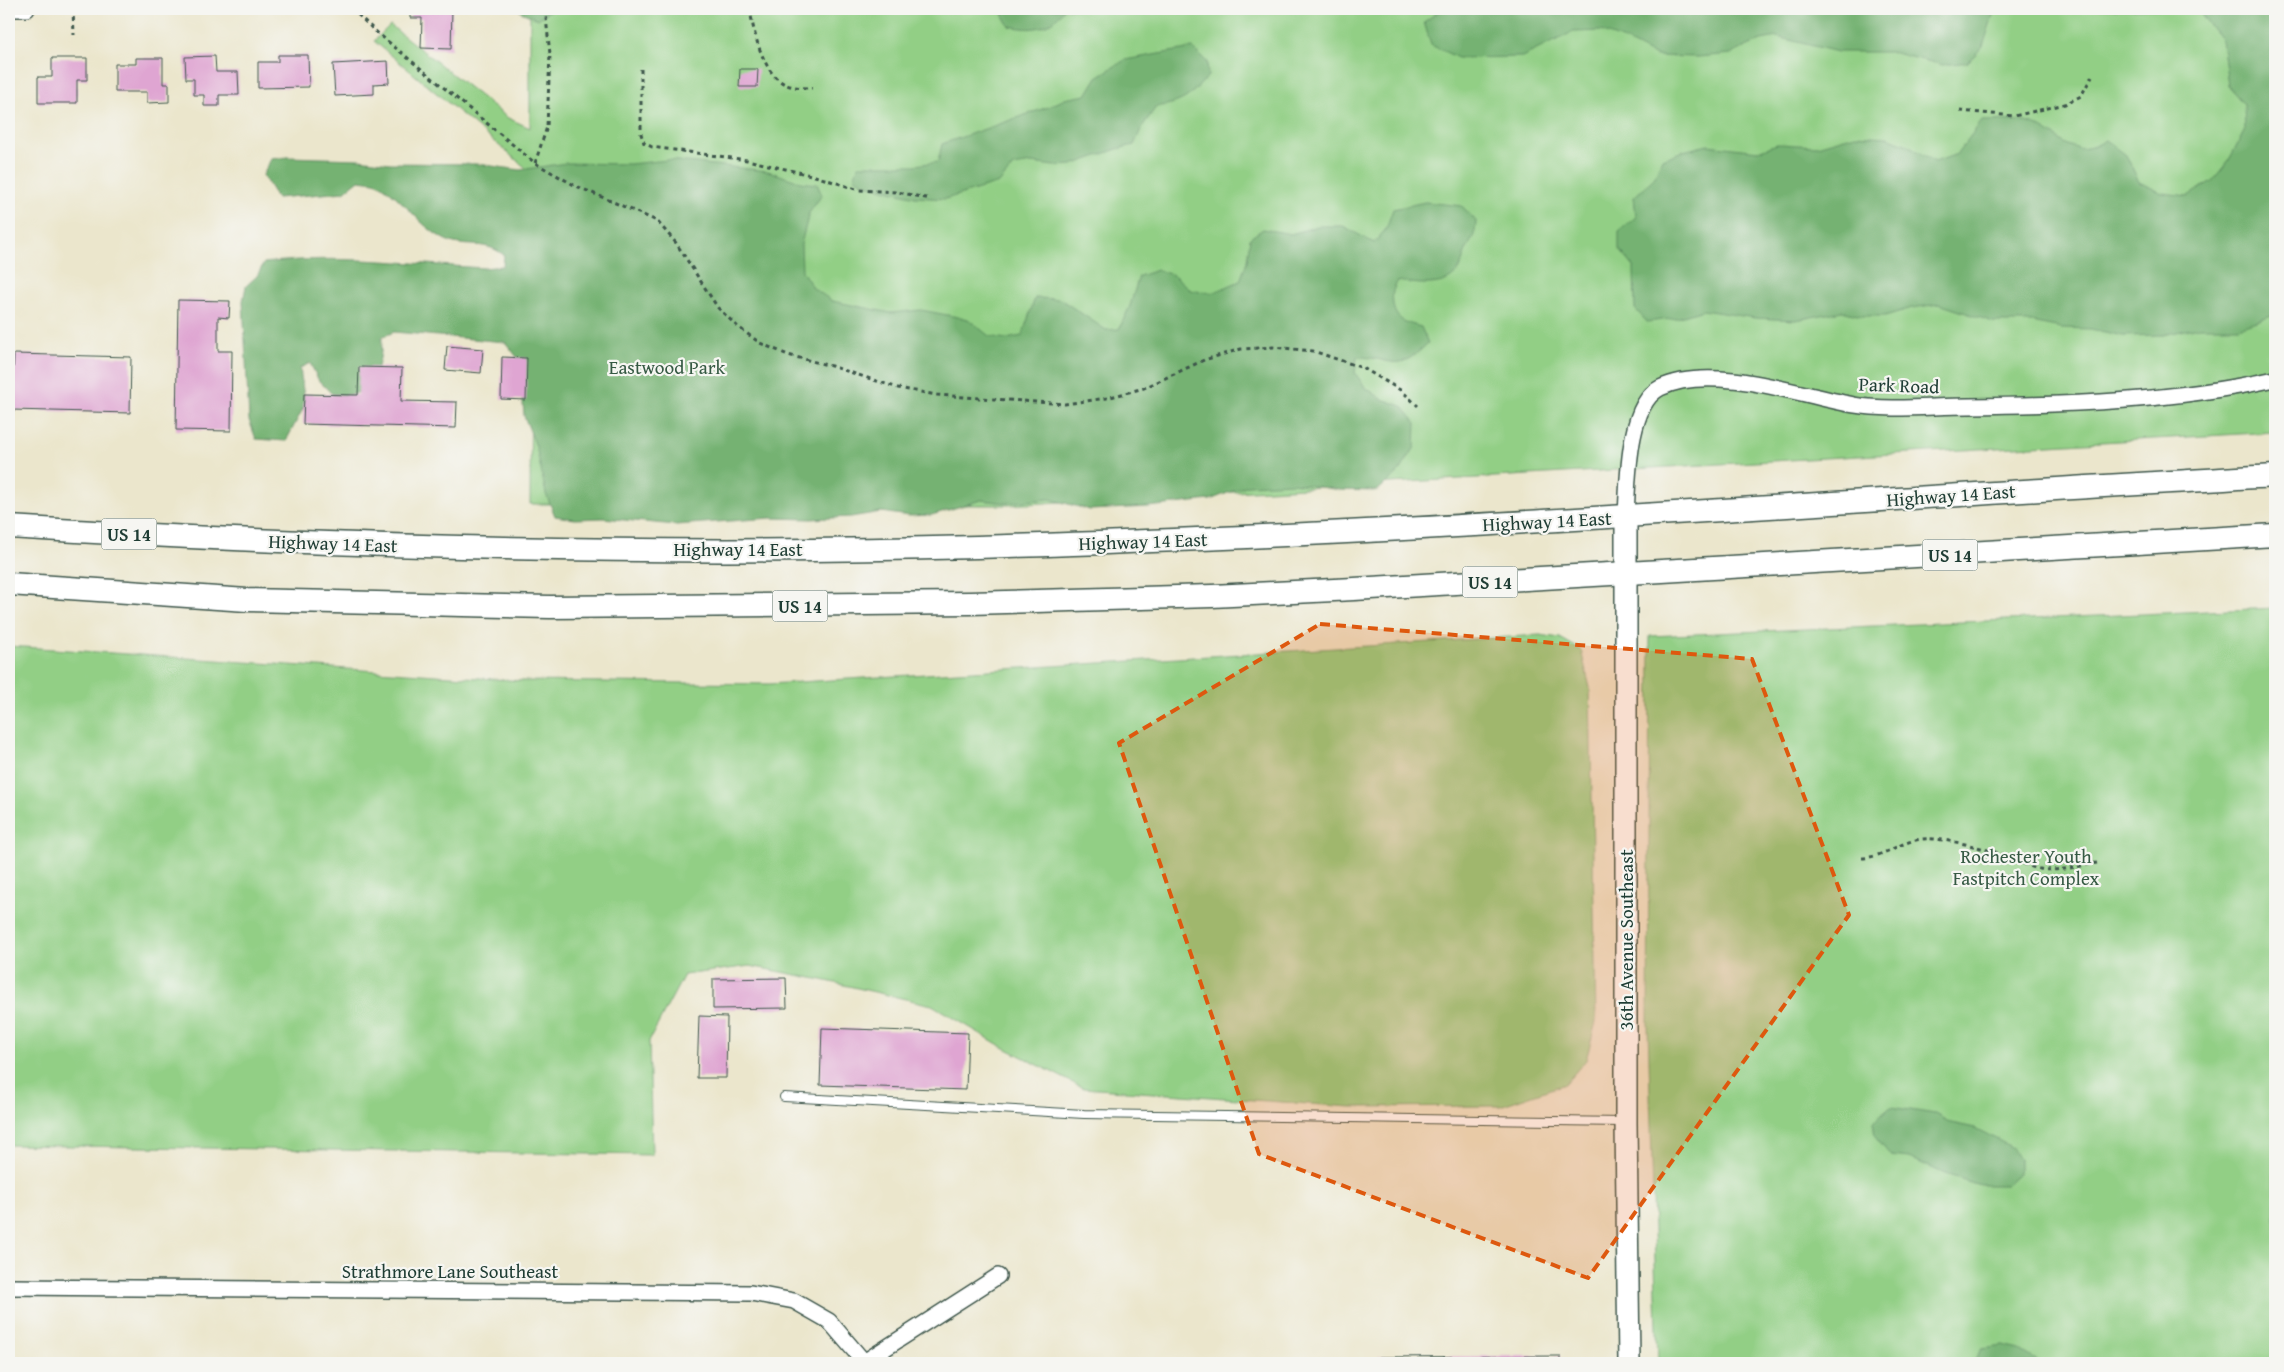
<svg xmlns="http://www.w3.org/2000/svg" width="2284" height="1372" font-family="'Gentium Book Plus',serif">
  <style>
    .green { fill: #92cf85; stroke: #58865c }
    .forest { fill: #75b272; stroke: #4a7853 }
    .building { fill: #dfa5d2 }
    .lines { fill: none; stroke-linecap: round; stroke-linejoin: round }
    .lane-casing { stroke: #3e564b; stroke-width: 10 }
    .street-casing { stroke: #3e564b; stroke-width: 18 }
    .secondary-casing { stroke: #3e564b; stroke-width: 24 }
    .primary-casing { stroke: #3e564b; stroke-width: 25 }
    .path { stroke: #3e564b; stroke-width: 3; stroke-dasharray: 4 4; stroke-linecap: butt }
    .lane { stroke: #fff; stroke-width: 8 }
    .street { stroke: #fff; stroke-width: 15 }
    .secondary { stroke: #fff; stroke-width: 21 }
    .primary { stroke: #fff; stroke-width: 22 }
    .marked { fill: #de580e; fill-opacity: 0.2; stroke: #de580e; stroke-width: 4; stroke-dasharray: 10 6; stroke-linejoin: round }
    .labels { text-anchor: middle; dominant-baseline: central; stroke-width: 4.5; stroke-linejoin: round; paint-order: stroke }
    .shield { fill: #f6f6f2; stroke: #60746d; stroke-width: 1 }
    .shield-label { font-size: 18px; font-weight: bold; fill: #1f3d34 }
    .park-label { font-size: 19px; fill: #365a44; stroke: #f6f6f2 }
    .street-label { font-size: 19px; fill: #1f3d34; stroke: #f6f6f2 }
  </style>
  <rect width="100%" height="100%" fill="#f6f6f2"/>
  <filter id="ink" filterUnits="userSpaceOnUse"><feTurbulence type="fractalNoise" baseFrequency=".02" numOctaves="2"/><feDisplacementMap in="SourceGraphic" scale="10" xChannelSelector="R" yChannelSelector="G"/><feConvolveMatrix kernelMatrix="1 2 1 2 8 2 1 2 1" color-interpolation-filters="sRGB"/></filter>
  <filter id="wash" filterUnits="userSpaceOnUse"><feTurbulence type="fractalNoise" baseFrequency=".0096" numOctaves="4" result="noise"/><feDisplacementMap in="SourceGraphic" scale="20" xChannelSelector="R" yChannelSelector="G"/><feGaussianBlur stdDeviation="1.12" result="paint"/><feColorMatrix in="noise" values="0 0 0 0 0 0 0 0 0 0 0 0 0 0 0 0 0 1.4 0 .05"/><feComposite in="paint" operator="in"/></filter>
  <g filter="url(#wash)">
    <rect width="100%" height="100%" fill="#ebe6cc"/>
    <path class="green" d="M530,9H2275V432L1009,505L530,504L532,173L374,41L390,25L508,118L530,128Z
      M2275,608V1363H1658L1648,1026L1650,636Z
      M1540,635L1560,638L1581,650L1590,688L1596,1022L1586,1060L1565,1084L1500,1106L1352,1107L1083,1088L1001,1046L932,1005L822,980L750,966L684,975L649,1041L652,1155L9,1145V646L524,681L769,684Z"/>
    <path class="forest" d="M518,9H552L538,19L521,12Z
      M1005,9H1064C1050,30 1032,31 1009,26L1003,16Z
      M1442,9H1995L1983,46L1968,62L1943,65L1891,52H1838L1777,37L1761,40L1731,54L1698,57L1656,56L1629,42L1601,31L1573,32L1522,57L1458,58L1431,45L1424,22Z
      M2199,9H2275V315L2238,327H2199L2163,335L2123,336L2091,329L2061,328L2031,322H1993L1939,304L1912,308L1885,316H1861L1842,311L1796,320L1755,318L1703,310L1677,318L1647,322L1635,309L1634,267L1619,249V231L1636,217L1634,197L1654,178L1662,159L1683,151L1708,145L1758,151L1777,144L1817,146L1855,135L1887,137L1908,145L1935,162L1957,154L1982,121C1998,121 2018,119 2033,124C2063,136 2071,162 2106,140L2126,155L2139,182L2162,193L2188,196L2213,180L2229,160L2245,129L2244,104L2228,86L2222,40L2202,16Z
      M1193,48L1207,62L1208,76C1188,98 1185,102 1156,107L1142,127L1134,145L1117,149L1072,165L1054,166L1032,163L1013,166L999,183L945,199L915,197L871,186L854,178L859,165H915L938,162L942,144L1048,107L1065,99L1086,95L1097,77L1125,60Z
      M287,157L359,159L390,163L478,164L520,170L566,163L630,164L668,160L768,171L800,182L817,184L822,195L809,213L801,244L802,271L813,288L832,301L891,313L921,310L968,319L989,336L1006,339L1022,336L1035,298L1060,299L1106,330L1119,329L1130,306L1139,276L1158,270L1175,276L1190,290L1212,293L1240,281L1247,261L1250,238L1263,229L1291,234L1318,226H1343L1374,243L1386,229L1393,209L1425,202L1462,206L1476,221C1475,237 1473,237 1466,250C1463,257 1462,266 1457,272C1445,289 1415,284 1398,281C1392,290 1392,294 1393,304C1395,320 1406,323 1421,327L1428,343C1395,376 1394,357 1357,357L1355,373L1365,387L1382,399L1402,406L1416,423L1415,447L1400,471L1377,491L1340,490L1293,483L1248,485L1210,500L1148,507L1090,510L1050,499L1006,503L981,500L932,515L909,516L881,512L851,517L811,519L771,518L676,525L603,518L575,519L555,516L546,494L536,446L524,416L522,389L517,357L505,342L394,332L382,337C382,355 378,371 370,387L352,395L332,394L319,381L310,363L300,368L305,405L286,441L256,439L249,420L243,301L246,286L257,276L264,263C335,254 413,264 484,268L503,266L504,255C482,238 464,251 442,238C418,224 404,200 381,185C376,181 365,181 359,180L344,192L277,198L263,175L271,159Z
      M1891,1107L1935,1114L1951,1123L1975,1128L2013,1148L2019,1160V1173L2006,1185H1980L1945,1174L1910,1158L1891,1156L1875,1137L1873,1121Z
      M2003,1346L2020,1350L2041,1363H1972L1982,1349Z"/>
    <g id="blocks">
      <path class="building" d="M410,9H452L451,49L421,48L422,18H410Z
        M278,55H308L309,87L258,88V62H278Z
        M215,56L216,72H238L239,95H219V106H204V95H194V79H186L185,57Z
        M9,58H12V112H9Z
        M52,58H87V80H77V103H38V77H52Z
        M136,58H163V84H169V102L147,103V92H115V64H136Z
        M388,61L389,83L374,84V94L335,96L333,64Z
        M740,69H758L757,87H739Z
        M178,300L230,301L229,318L218,317V351H232L231,431L176,430Z
        M447,346L483,349L481,373L445,370Z
        M14,354L131,357L130,413L12,410Z
        M502,357L527,358L526,400L501,399Z
        M359,367L402,368L401,401L457,402L456,428L303,424L304,394L358,395Z
        M786,978L787,1008L713,1009V979Z
        M699,1016L727,1017L726,1078H697Z
        M822,1028L968,1033L966,1090L820,1085Z
        M1560,1356V1363H1379V1357Z"/>
    </g>
  </g>
  <g filter="url(#ink)">
    <use href="#blocks" fill-opacity="0" stroke="#3e564b" stroke-width="1"/>
    <g class="lines">
      <g class="lane-casing">
        <path id="lane" d="M784,1097L1084,1114L1624,1122"/>
      </g>
      <g class="street-casing">
        <path id="street" d="M9,9H27
          M1626,516C1628,483 1627,405 1660,388C1711,363 1800,395 1854,405C1890,411 1932,406 1969,406C2071,405 2175,401 2275,379
          M9,1287L751,1293L794,1301L829,1321L865,1363
          M864,1362L998,1276"/>
      </g>
      <g class="secondary-casing">
        <path id="secondary" d="M1626,516V1123L1629,1363"/>
      </g>
      <g class="primary-casing">
        <path id="primary" d="M9,527C331,547 654,556 977,547C1411,535 1843,500 2275,476
          M9,584L247,600L550,607L970,603L1212,596L1354,589L2275,535"/>
      </g>
      <path class="path" d="M73,9L74,35
        M352,9L374,30L535,163L574,185L657,221L676,243L718,308L738,327L760,343L788,355L831,366L898,388L937,395L1065,404L1107,398L1144,388L1204,360L1241,349L1273,347L1313,351L1363,368L1402,391L1418,406
        M750,9C753,31 763,74 785,84C793,88 803,88 812,88
        M641,69V134L644,143L652,147L747,160L815,176L859,190L898,192L930,199
        M1960,111L2014,116L2065,104L2081,96L2092,76
        M535,163L547,127L550,54L545,9
        M1862,858C1888,857 1904,836 1934,839C1956,841 1979,847 2001,854C2014,858 2027,867 2040,869C2059,872 2079,866 2097,863"/>
      <use href="#lane" class="lane"/>
      <use href="#street" class="street"/>
      <use href="#secondary" class="secondary"/>
      <use href="#primary" class="primary"/>
    </g>
  </g>
  <path class="marked" d="M1320,624L1752,659L1849,915L1588,1278L1259,1154L1119,743Z"/>
  <g class="labels">
    <g class="shield">
      <rect x="101.5" y="518.5" width="55" height="31" rx="4"/>
      <rect x="1922.5" y="539.5" width="55" height="31" rx="4"/>
      <rect x="1462.5" y="566.5" width="55" height="31" rx="4"/>
      <rect x="772.5" y="590.5" width="55" height="31" rx="4"/>
    </g>
    <g class="shield-label">
      <text x="129" y="534">US 14</text>
      <text x="1950" y="555">US 14</text>
      <text x="1490" y="582">US 14</text>
      <text x="800" y="606">US 14</text>
    </g>
    <g class="park-label">
      <text x="667" y="367">Eastwood Park</text>
      <text x="2026" y="856">Rochester Youth<tspan x="2026" dy="22">Fastpitch Complex</tspan></text>
    </g>
    <g class="street-label">
      <text transform="translate(1899 385) rotate(2)">Park Road</text>
      <text transform="translate(1951 495) rotate(-4)">Highway 14 East</text>
      <text transform="translate(1547 521) rotate(-3)">Highway 14 East</text>
      <text transform="translate(1143 541) rotate(-2)">Highway 14 East</text>
      <text transform="translate(333 543) rotate(2)">Highway 14 East</text>
      <text x="738" y="549">Highway 14 East</text>
      <text transform="translate(1626 940) rotate(-90)">36th Avenue Southeast</text>
      <text x="450" y="1271">Strathmore Lane Southeast</text>
    </g>
  </g>
  <rect width="2284" height="1372" fill="none" stroke="#f6f6f2" stroke-width="30"/>
</svg>
